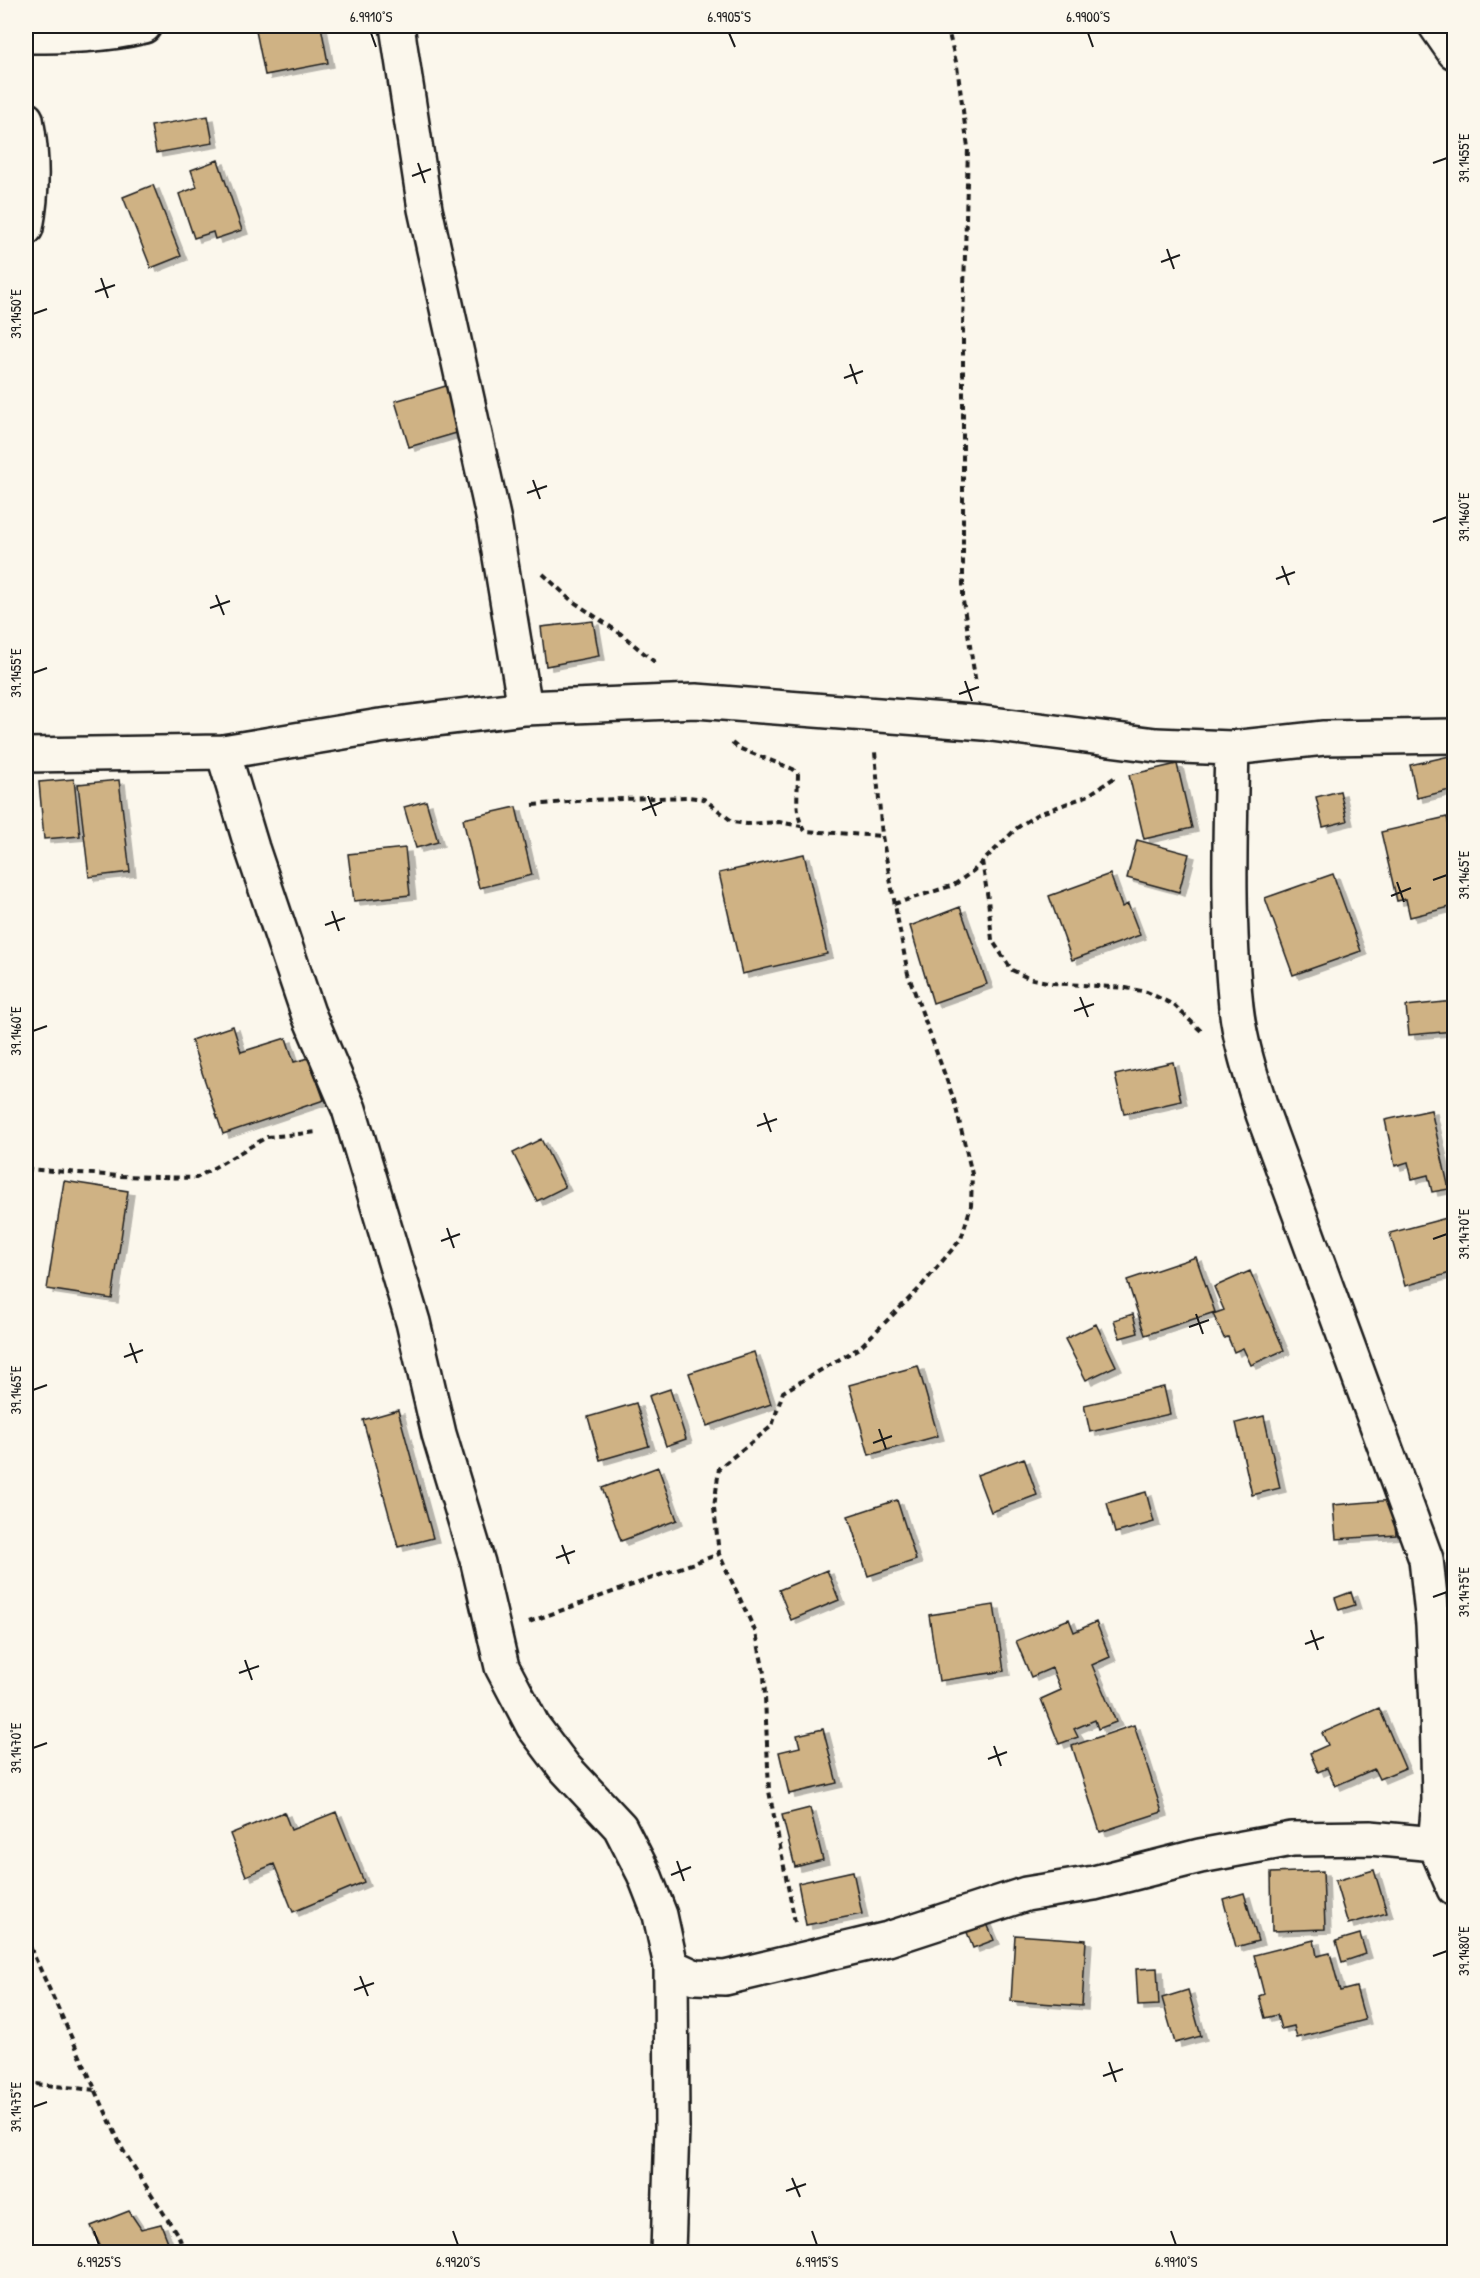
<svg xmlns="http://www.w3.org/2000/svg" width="1480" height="2278" font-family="'Patrick Hand',sans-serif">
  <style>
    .building { fill: #cfb284; stroke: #1c1c1c; stroke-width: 1.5; filter: url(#shadow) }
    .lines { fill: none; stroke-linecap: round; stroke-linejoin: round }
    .minor-casing { stroke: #1c1c1c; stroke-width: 38 }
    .path { stroke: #1c1c1c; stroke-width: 4; stroke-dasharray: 6 4.5; stroke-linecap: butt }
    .minor { stroke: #fbf7ec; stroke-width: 33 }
    .ticks { fill: none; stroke: #1c1c1c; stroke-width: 2 }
    .neatline { fill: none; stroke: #1c1c1c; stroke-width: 2 }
    .ticks-label { font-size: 15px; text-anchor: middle; fill: #1c1c1c }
  </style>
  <defs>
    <filter id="shadow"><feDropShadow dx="6" dy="4" stdDeviation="0" flood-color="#0004"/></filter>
  </defs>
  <rect width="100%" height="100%" fill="#fbf7ec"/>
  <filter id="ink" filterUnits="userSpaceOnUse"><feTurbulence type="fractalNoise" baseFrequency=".0167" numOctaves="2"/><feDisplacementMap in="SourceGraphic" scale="12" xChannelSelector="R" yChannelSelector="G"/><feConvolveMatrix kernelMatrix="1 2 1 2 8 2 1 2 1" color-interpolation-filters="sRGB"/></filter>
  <g filter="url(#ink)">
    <path class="building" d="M255,26H321L328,63L265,75Z
      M208,116L213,143L156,153L151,126Z
      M218,160L242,230L215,239L213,232L194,238L179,194L197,187L191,170Z
      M153,185L181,256L151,268L123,197Z
      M446,386L460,432L409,447L395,401Z
      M593,621L599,656L546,666L541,627Z
      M1454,755V789L1417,798L1410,765Z
      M1177,764L1192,828L1144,839L1129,775Z
      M74,779L80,836L44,839L39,782Z
      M119,780L130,872L89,877L78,784Z
      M1340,791L1347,821L1323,827L1316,797Z
      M426,801L438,842L416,848L404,807Z
      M516,807L532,875L479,888L463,819Z
      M1447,817L1452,839L1454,838V872H1450L1454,892V906L1410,917L1406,899L1397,901L1381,832Z
      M1137,840L1189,854L1179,892L1127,878Z
      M405,848L410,895L354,901L348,854Z
      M804,854L827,954L742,974L719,873Z
      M1110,874L1122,907L1128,904L1140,935L1072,960L1049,896Z
      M1333,874L1361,951L1293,975L1265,898Z
      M960,907L987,984L933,1003L910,926Z
      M1454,1001V1031L1409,1035L1406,1006Z
      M233,1026L241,1052L286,1038L294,1062L309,1058L324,1100L223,1134L191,1040Z
      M1173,1062L1181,1101L1124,1114L1115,1075Z
      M1431,1110L1449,1189L1432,1192L1428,1175L1412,1179L1408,1162L1395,1166L1385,1120Z
      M541,1139L565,1187L537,1201L513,1153Z
      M64,1181L128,1191L112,1299L47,1289Z
      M1454,1216V1272L1405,1286L1390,1233Z
      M1196,1257L1215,1312L1145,1335L1127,1280Z
      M1250,1271L1284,1350L1251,1365L1243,1348L1234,1352L1228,1337L1224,1338L1213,1314L1224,1310L1214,1287Z
      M1133,1314L1138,1333L1120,1338L1114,1320Z
      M1096,1324L1116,1366L1086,1380L1065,1339Z
      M754,1352L771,1404L707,1426L689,1373Z
      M918,1366L938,1436L869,1455L849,1385Z
      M1164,1387L1170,1414L1090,1432L1084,1405Z
      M670,1389L686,1439L666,1446L649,1396Z
      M636,1403L649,1446L600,1460L588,1417Z
      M398,1410L433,1538L398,1547L363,1420Z
      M1264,1416L1280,1488L1252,1495L1236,1423Z
      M1024,1458L1037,1495L991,1512L977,1475Z
      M658,1467L677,1520L621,1541L602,1488Z
      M1146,1492L1154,1522L1115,1533L1107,1503Z
      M897,1500L916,1560L868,1576L848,1516Z
      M1393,1500L1396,1535L1336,1539L1333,1505Z
      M827,1570L839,1600L791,1620L779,1590Z
      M1351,1592L1355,1605L1339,1610L1335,1598Z
      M994,1605L1004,1671L939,1681L929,1615Z
      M1069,1619L1074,1632L1096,1622L1110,1657L1092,1665L1116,1722L1098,1729L1095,1720L1074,1729L1078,1737L1059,1744L1041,1699L1061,1690L1052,1668L1031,1677L1016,1641Z
      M1379,1708L1405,1768L1379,1779L1374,1769L1335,1786L1327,1768L1318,1772L1310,1753L1328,1745L1322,1733Z
      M1134,1725L1162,1812L1100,1832L1072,1746Z
      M823,1729L837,1783L789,1794L779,1752L800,1747L797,1735Z
      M810,1808L823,1860L795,1867L782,1815Z
      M284,1812L291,1830L336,1812L364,1882L293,1912L274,1864L246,1876L230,1834Z
      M1374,1870L1387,1913L1348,1924L1335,1881Z
      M853,1871L862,1914L806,1925L798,1883Z
      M1323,1871L1325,1929L1272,1931L1271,1873Z
      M1244,1893L1258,1941L1236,1947L1223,1899Z
      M985,1919L994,1940L973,1948L965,1927Z
      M1360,1934L1366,1954L1342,1962L1336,1941Z
      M1015,1935L1086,1940L1082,2006L1011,2001Z
      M1314,1940L1317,1956L1330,1953L1340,1991L1356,1987L1365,2020L1297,2038L1294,2026L1281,2029L1277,2015L1265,2018L1259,1996L1264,1994L1254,1955Z
      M1157,1968L1159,2005L1138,2006L1136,1969Z
      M1188,1990L1201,2036L1175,2043L1162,1998Z
      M129,2211L141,2229L161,2224L172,2252H103L91,2226Z"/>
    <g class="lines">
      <g class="minor-casing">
        <path id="minor" d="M397,26L425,209L494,521L525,708
          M1436,26L1454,52
          M26,36C66,36 104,36 144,26
          M26,119C33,156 33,191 26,228
          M1232,748C1230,834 1227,921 1236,1007C1240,1043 1252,1079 1263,1114L1426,1559L1433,1624L1437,1707L1439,1800L1435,1844L1454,1889
          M223,752L252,848L308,1013L349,1109L413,1322L439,1434L478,1563L502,1667L533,1726L564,1767L620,1827L644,1874L660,1915L671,1966L672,2127L668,2252
          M26,755L223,752L380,726L525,708L696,701L984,723L1156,745L1232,748L1324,738L1454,736
          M671,1966L695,1977L725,1978L888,1939L1026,1894L1094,1883L1200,1856L1292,1839L1370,1838L1435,1844"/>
      </g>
      <path class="path" d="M947,26L957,66L968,148L963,324V601L976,684
        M543,574L571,600L621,634L657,664
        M732,743L738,748L793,769L798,774C798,790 794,817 805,831L882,836
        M533,805L589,800L689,797L704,799L733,822L747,824L779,822L801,826
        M982,861L988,899L992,940L1012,970L1028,978L1052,983L1126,988L1147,992L1174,1005L1201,1031
        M894,904L954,885L973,871L1017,828L1036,815L1087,796L1114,778
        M26,1169L120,1176L196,1178L267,1137L318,1132
        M529,1622L719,1554
        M795,1922L769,1791L764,1673L756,1633L719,1554L714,1508L719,1468L772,1426L783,1392L859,1348L918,1290L961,1239L971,1206L972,1174L954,1100L908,974L882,836L875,752
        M26,1938L123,2150L179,2237L185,2252
        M26,2083L95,2090"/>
      <use href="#minor" class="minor"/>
    </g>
  </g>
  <path class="ticks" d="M371,33L376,47M729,33L735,47M1088,33L1093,47M418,163L425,183M1433,163L1447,158M412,176L431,169M1167,249L1174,269M1161,262L1180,255M101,278L108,298M95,292L115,285M33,314L47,309M850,364L857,384M844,378L863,371M533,480L540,499M527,493L547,486M1433,522L1447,517M1282,566L1289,585M1276,579L1295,572M216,595L224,615M210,608L230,601M33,673L47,668M965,681L972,701M959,694L979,687M648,796L656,816M642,810L662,802M1433,880L1447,875M1397,882L1404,902M1391,896L1411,888M332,911L339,931M325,925L345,918M1080,997L1088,1017M1074,1011L1094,1004M33,1031L47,1026M764,1113L771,1132M757,1126L777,1119M447,1228L454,1248M1433,1239L1447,1234M441,1241L460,1234M1196,1314L1203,1334M1189,1327L1209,1320M130,1343L137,1363M124,1357L143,1350M33,1390L47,1385M879,1429L886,1449M873,1443L892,1436M562,1545L569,1564M556,1558L575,1551M1433,1597L1447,1592M1311,1630L1318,1650M1305,1644L1324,1637M245,1660L252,1680M239,1673L259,1666M994,1746L1001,1766M33,1748L47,1743M988,1759L1007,1752M677,1861L684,1881M671,1875L691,1867M1433,1956L1447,1951M360,1976L368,1996M354,1990L374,1983M1109,2062L1116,2082M1103,2076L1123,2069M33,2107L47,2102M792,2178L800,2197M786,2191L806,2184M94,2231L99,2245M453,2231L458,2245M812,2231L817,2245M1171,2231L1176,2245"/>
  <rect width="1480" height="2278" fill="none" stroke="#fbf7ec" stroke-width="66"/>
  <rect x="33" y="33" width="1414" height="2212" class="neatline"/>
  <g class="ticks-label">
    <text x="371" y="22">6.9910°S</text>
    <text x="729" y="22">6.9905°S</text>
    <text x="1088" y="22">6.9900°S</text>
    <text transform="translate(1464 158) rotate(-90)" y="5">39.1455°E</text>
    <text transform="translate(16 314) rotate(-90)" y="5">39.1450°E</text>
    <text transform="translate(1464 517) rotate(-90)" y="5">39.1460°E</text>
    <text transform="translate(16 673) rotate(-90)" y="5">39.1455°E</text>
    <text transform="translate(1464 875) rotate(-90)" y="5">39.1465°E</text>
    <text transform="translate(16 1031) rotate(-90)" y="5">39.1460°E</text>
    <text transform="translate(1464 1234) rotate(-90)" y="5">39.1470°E</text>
    <text transform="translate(16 1390) rotate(-90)" y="5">39.1465°E</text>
    <text transform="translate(1464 1592) rotate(-90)" y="5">39.1475°E</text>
    <text transform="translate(16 1748) rotate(-90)" y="5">39.1470°E</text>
    <text transform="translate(1464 1951) rotate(-90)" y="5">39.1480°E</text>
    <text transform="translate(16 2107) rotate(-90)" y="5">39.1475°E</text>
    <text x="99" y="2267">6.9925°S</text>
    <text x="458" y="2267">6.9920°S</text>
    <text x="817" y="2267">6.9915°S</text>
    <text x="1176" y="2267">6.9910°S</text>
  </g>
</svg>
